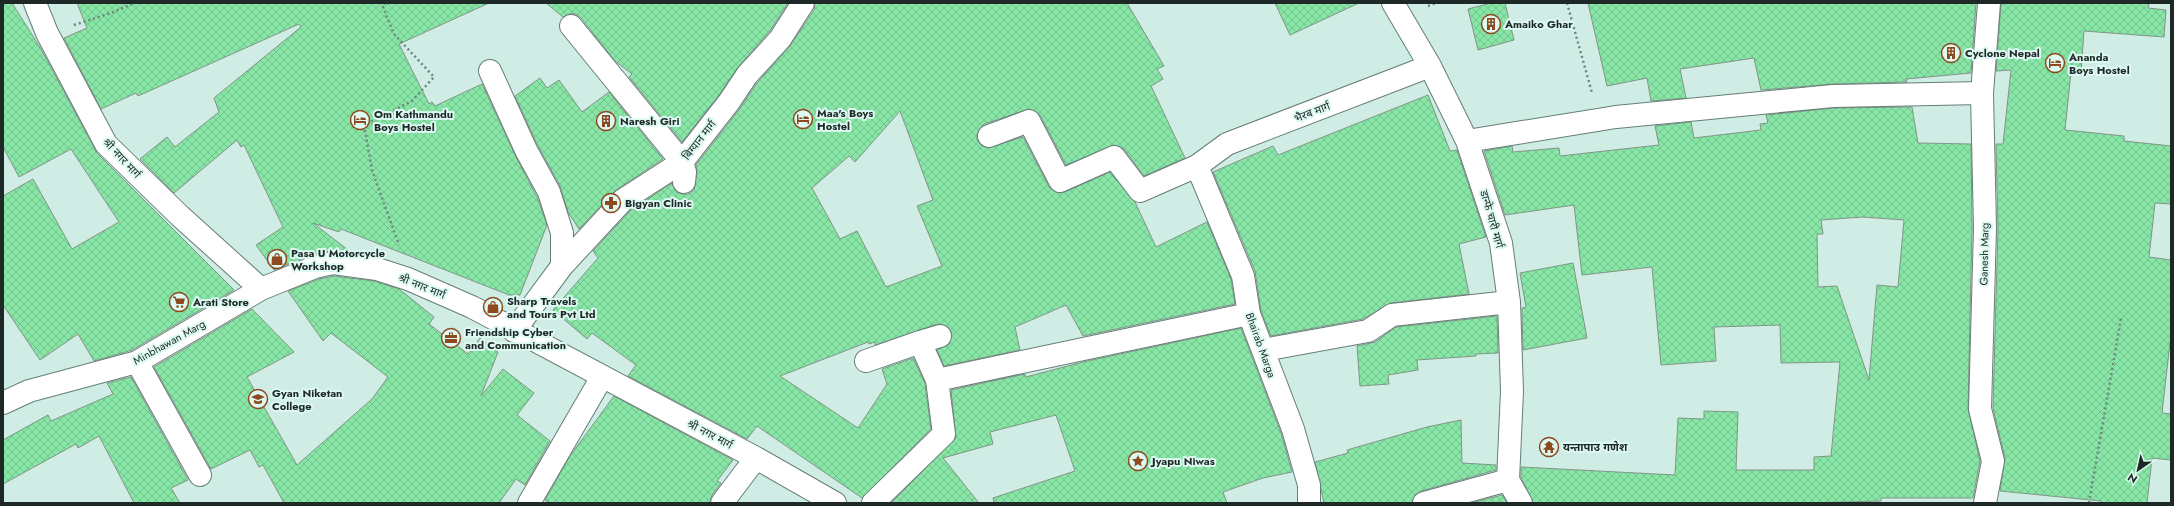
<svg xmlns="http://www.w3.org/2000/svg" width="2174" height="506" font-family="Jost,'Noto Sans Devanagari',sans-serif">
  <style>
    .building { fill: url(#building-cross-hatch); stroke: #819586; fill-rule: evenodd }
    .lines { fill: none; stroke-linecap: round; stroke-linejoin: round }
    .minor-casing { stroke: #657e78; stroke-width: 24 }
    .path { stroke: #71847f; stroke-width: 2.5; stroke-dasharray: 2 3; stroke-linecap: butt }
    .minor { stroke: #fff; stroke-width: 22 }
    .labels { text-anchor: middle; dominant-baseline: central; stroke-width: 4; stroke-linejoin: round; paint-order: stroke }
    .poi-label { font-size: 11px; font-weight: bold; fill: #1e2826; stroke: #dcf9f2; text-anchor: start }
    .street-label { font-size: 11px; fill: #1e2826; stroke: #dcf9f2 }
  </style>
  <defs>
    <pattern id="building-cross-hatch" width="8" height="8" patternUnits="userSpaceOnUse"><rect width="8" height="8" fill="#87e6a5"/><path d="M0 0l8 8M0 8l8-8" fill="none" stroke="#74c58e"/></pattern>
  </defs>
  <rect width="100%" height="100%" fill="#cfece5"/>
  <path class="building" d="M3,3H12L41,49L97,153L234,290L132,350L94,361L78,334L40,360L3,305V196L33,179L72,249L119,222L71,149L19,177L3,147Z
    M77,3H489L399,44L429,104L432,102L435,106L482,84L515,155L537,197L547,225L520,295H509L341,229L339,232L313,223L352,253L330,251L310,255L274,270L256,245L283,227L244,145L241,147L237,140L174,193L140,159L167,137L175,147L219,112L214,98L301,27L299,24L138,96L136,93L101,109L64,38L87,28Z
    M546,3H788L770,31L738,67L719,95L682,142L629,77L632,74L615,61L581,18L576,14H569L563,17Z
    M815,3H1127L1164,66L1157,69L1163,79L1151,86L1185,158L1144,176L1124,149L1114,145L1066,165L1040,115L1030,109L984,124L977,134V140L981,145L987,148L1023,137L1049,187L1059,193L1065,192L1110,172L1135,202L1156,247L1207,222L1231,279L1235,304L1083,336L1066,305L1015,327L1020,350L944,366L937,350L949,344L952,333L948,327L937,324L875,345V342L869,344L868,342L780,376L858,428L887,384L882,369L913,358L925,383L931,429L862,498L757,426L747,439L628,376L636,365L592,333L587,339L553,310L598,258L593,251L631,210L672,183L676,192L682,194H689L694,190L697,173L696,165L739,110L757,83L790,46L814,10ZM900,111L933,200L917,206L942,266L886,287L857,231L840,239L812,188L849,156L855,162Z
    M1275,3H1359L1290,35Z
    M1491,3H1505L1514,40L1478,50L1468,9Z
    M1588,3H1976L1971,73L1906,79L1907,82L1833,84L1761,90L1754,58L1680,69L1686,98L1651,101L1647,78L1607,86Z
    M2001,3H2149L2148,8L2166,10L2164,37L2084,31L2081,72H2071L2065,130L2124,136V141L2171,146V204L2155,203L2149,257L2171,260V334L2162,413L2171,414V460L2152,458L2147,503H2101V501L2000,491L2005,458L1993,408L1998,228L1996,144H2003L2011,70L1996,71Z
    M540,78L547,88L559,80L582,112L609,92L663,159L616,190L579,229L568,212L560,186L537,144L515,96Z
    M1428,95L1450,151L1457,150L1486,237L1459,244L1469,294L1391,303L1363,319L1271,336L1261,311L1255,271L1213,172L1273,146L1278,155Z
    M1912,107L1918,143L1971,144L1972,228L1968,409L1980,461L1973,498H1881V501L1807,503H1533L1521,477V467L1675,475L1678,418L1704,419V411L1738,412L1736,470H1814V457L1831,456L1840,362L1781,363L1780,325L1714,327L1716,361L1661,365L1652,267L1582,275L1574,205L1505,215L1484,151L1512,146L1513,152L1559,148L1560,156L1659,145L1655,126L1691,122L1694,138L1761,130L1760,124L1768,123L1766,115L1834,108ZM1863,217L1904,220L1898,287L1877,285L1869,380L1837,286L1818,287L1817,234H1823L1821,220Z
    M1573,263L1587,338L1523,350L1522,308L1526,307L1520,273Z
    M334,276L374,281L399,289L434,317L429,324L468,354L480,338L498,352L481,396L503,369L534,393L517,415L550,441L525,485L516,479L499,503H284L263,465L259,467L250,450L211,469L154,367L252,309L294,352L247,377L297,465L372,399L388,377L331,333L323,341L288,291L319,279Z
    M1497,316L1498,353L1476,354V356L1417,360L1418,370L1388,375L1389,384L1360,386L1357,346L1375,342L1396,327Z
    M1241,328L1281,433L1292,472L1263,478L1223,492L1227,503H994L993,498L1075,471L1056,415L990,432L993,444L943,458L979,503H891L956,438L951,390L1025,374L1026,377L1083,362Z
    M131,377L188,480L171,488L180,503H134L99,436L78,448L76,444L3,484V440L48,415L51,421L113,394L107,383Z
    M614,396L733,460L717,481L721,483L712,495L710,503H550L545,500L570,456Z
    M1461,420L1462,463L1496,465V470L1421,491L1415,495L1412,503H1324L1315,462L1348,453L1347,450L1427,427Z
    M1502,495L1507,503H1471Z"/>
  <g class="lines">
    <g class="minor-casing">
      <path id="minor" d="M35,3L47,33L106,144L180,216L261,289L315,267L333,263L377,269L408,279L472,307L756,458L835,503
        M1393,3L1430,66L1467,141L1501,243L1509,302L1512,391L1508,480
        M571,26L682,162L685,172L684,182
        M490,71L526,150L549,192L562,233V266
        M989,136L1029,121L1060,181L1114,157L1140,191L1197,166L1227,144L1430,66
        M1467,141L1616,117L1833,96L1982,93
        M1197,166L1243,276L1249,314L1293,429L1309,485V503
        M514,331L562,266L623,200L682,162L729,102L747,75L780,39L803,3
        M920,342L940,336
        M1263,350L1368,331L1392,315L1509,302
        M866,361L920,342L937,380
        M137,362L200,475
        M3,403L29,391L137,362L261,289
        M529,503L602,377
        M722,503L756,458
        M873,503L944,434L937,380L1249,314
        M1424,503L1508,480L1521,503
        M1985,503L1993,461L1980,409L1985,228L1982,93L1989,3"/>
    </g>
    <path class="path" d="M385,3L382,5L394,34L434,77L412,101L364,125L372,170L399,245
      M1567,3L1592,93
      M1428,6L1436,3
      M74,25L111,13L134,3
      M2089,503L2121,318"/>
    <use href="#minor" class="minor"/>
  </g>
  <defs>
    <g id="building-ring" transform="scale(1)"><circle r="9.5" fill="#dcf9f2" stroke="#8e491f" stroke-width="1.5"/><path d="M-4-6H4V6H1V3H-1V6H-4ZM-2.5-4.3h1.7v1.8h-1.7ZM.8-4.3h1.7v1.8H.8ZM-2.5-1h1.7V.8h-1.7ZM.8-1h1.7V.8H.8Z" fill="#8e491f"/></g>
    <g id="hotel-ring" transform="scale(1)"><circle r="9.5" fill="#dcf9f2" stroke="#8e491f" stroke-width="1.5"/><path d="M-6-4.5h1.5V1H6V5H4.5V3h-9V5H-6ZM-4 0a1.8 1.8 0 1 1 3.6 0ZM.5 0V-2.5h3Q6-2.5 6 0Z" fill="#8e491f"/></g>
    <g id="pharmacy-ring" transform="scale(1)"><circle r="9.5" fill="#dcf9f2" stroke="#8e491f" stroke-width="1.5"/><path d="M-2-6h4v4h4v4h-4v4h-4v-4h-4v-4h4Z" fill="#8e491f"/></g>
    <g id="shop-ring" transform="scale(1)"><circle r="9.5" fill="#dcf9f2" stroke="#8e491f" stroke-width="1.5"/><path d="M-5-2.5h2.3a2.7 3.5 0 0 1 5.4 0H5L5.5 6h-11ZM-1.5-2.5h3a1.5 2.3 0 0 0-3 0Z" fill="#8e491f"/></g>
    <g id="supermarket-ring" transform="scale(1)"><circle r="9.5" fill="#dcf9f2" stroke="#8e491f" stroke-width="1.5"/><path d="M-6-5.5h2.5l.6 2H6L4.5 2H-2.5L-4.4-4H-6ZM-1.5 3.2a1.3 1.3 0 1 0 .1 0ZM3 3.2a1.3 1.3 0 1 0 .1 0Z" fill="#8e491f"/></g>
    <g id="office-ring" transform="scale(1)"><circle r="9.5" fill="#dcf9f2" stroke="#8e491f" stroke-width="1.5"/><path d="M-6-3h4V-5.5h4V-3h4V5H-6ZM-1-4.5V-3h2v-1.5ZM-6 0V1H6V0Z" fill="#8e491f"/></g>
    <g id="university-ring" transform="scale(1)"><circle r="9.5" fill="#dcf9f2" stroke="#8e491f" stroke-width="1.5"/><path d="M0-5L7-2L0 1L-7-2ZM-4 1L0 2.5L4 1V4Q0 6-4 4Z" fill="#8e491f"/></g>
    <g id="temple-ring" transform="scale(1)"><circle r="9.5" fill="#dcf9f2" stroke="#8e491f" stroke-width="1.5"/><path d="M0-6L5-2H3V0L6.5 2.5H4V6H1.5V3h-3V6H-4V2.5H-6.5L-3 0V-2H-5Z" fill="#8e491f"/></g>
    <g id="sight-ring" transform="scale(1)"><circle r="9.5" fill="#dcf9f2" stroke="#8e491f" stroke-width="1.5"/><path d="M0-6L1.8-2.2L6-1.7L2.9 1.2L3.7 5.4L0 3.3L-3.7 5.4L-2.9 1.2L-6-1.7L-1.8-2.2Z" fill="#8e491f"/></g>
  </defs>
  <g fill-rule="evenodd">
    <use href="#building-ring" x="1491" y="24"/>
    <use href="#building-ring" x="1951" y="53"/>
    <use href="#hotel-ring" x="2055" y="63"/>
    <use href="#hotel-ring" x="803" y="119"/>
    <use href="#hotel-ring" x="360" y="120"/>
    <use href="#building-ring" x="606" y="121"/>
    <use href="#pharmacy-ring" x="611" y="203"/>
    <use href="#shop-ring" x="277" y="259"/>
    <use href="#supermarket-ring" x="179" y="302"/>
    <use href="#shop-ring" x="493" y="307"/>
    <use href="#office-ring" x="451" y="338"/>
    <use href="#university-ring" x="258" y="399"/>
    <use href="#temple-ring" x="1549" y="447"/>
    <use href="#sight-ring" x="1138" y="461"/>
  </g>
  <g class="labels">
    <g class="poi-label">
      <text x="1505" y="24">Amaiko Ghar</text>
      <text x="1965" y="53">Cyclone Nepal</text>
      <text x="2069" y="57">Ananda<tspan x="2069" dy="13">Boys Hostel</tspan></text>
      <text x="817" y="113">Maa's Boys<tspan x="817" dy="13">Hostel</tspan></text>
      <text x="374" y="114">Om Kathmandu<tspan x="374" dy="13">Boys Hostel</tspan></text>
      <text x="620" y="121">Naresh Giri</text>
      <text x="625" y="203">Bigyan Clinic</text>
      <text x="291" y="253">Pasa U Motorcycle<tspan x="291" dy="13">Workshop</tspan></text>
      <text x="507" y="301">Sharp Travels<tspan x="507" dy="13">and Tours Pvt Ltd</tspan></text>
      <text x="193" y="302">Arati Store</text>
      <text x="465" y="332">Friendship Cyber<tspan x="465" dy="13">and Communication</tspan></text>
      <text x="272" y="393">Gyan Niketan<tspan x="272" dy="13">College</tspan></text>
      <text x="1563" y="447">यन्तापाउ गणेश</text>
      <text x="1152" y="461">Jyapu Niwas</text>
    </g>
    <g class="street-label">
      <text transform="translate(1312 112) rotate(-21)">भैरब मार्ग</text>
      <text transform="translate(699 140) rotate(-52)">बिग्यान मार्ग</text>
      <text transform="translate(122 158) rotate(47)">श्री नगर मार्ग</text>
      <text transform="translate(1492 219) rotate(74)">डान्फे चारी मार्ग</text>
      <text transform="translate(1984 254) rotate(-89)">Ganesh Marg</text>
      <text transform="translate(422 286) rotate(22)">श्री नगर मार्ग</text>
      <text transform="translate(169 342) rotate(-29)">Minbhawan Marg</text>
      <text transform="translate(1261 345) rotate(70)">Bhairab Marga</text>
      <text transform="translate(710 434) rotate(28)">श्री नगर मार्ग</text>
    </g>
  </g>
  <rect width="2174" height="506" fill="none" stroke="#1e2826" stroke-width="8"/>
  <g transform="translate(2138 470) rotate(214)" stroke="#dcf9f2" stroke-width="3" paint-order="stroke">
  <path d="M0-3L7 15L0 10L-7 15Z" fill="#1e2826"/>
  <text y="-6" font-size="11" font-weight="bold" text-anchor="middle" fill="#1e2826">N</text>
  </g>
</svg>
